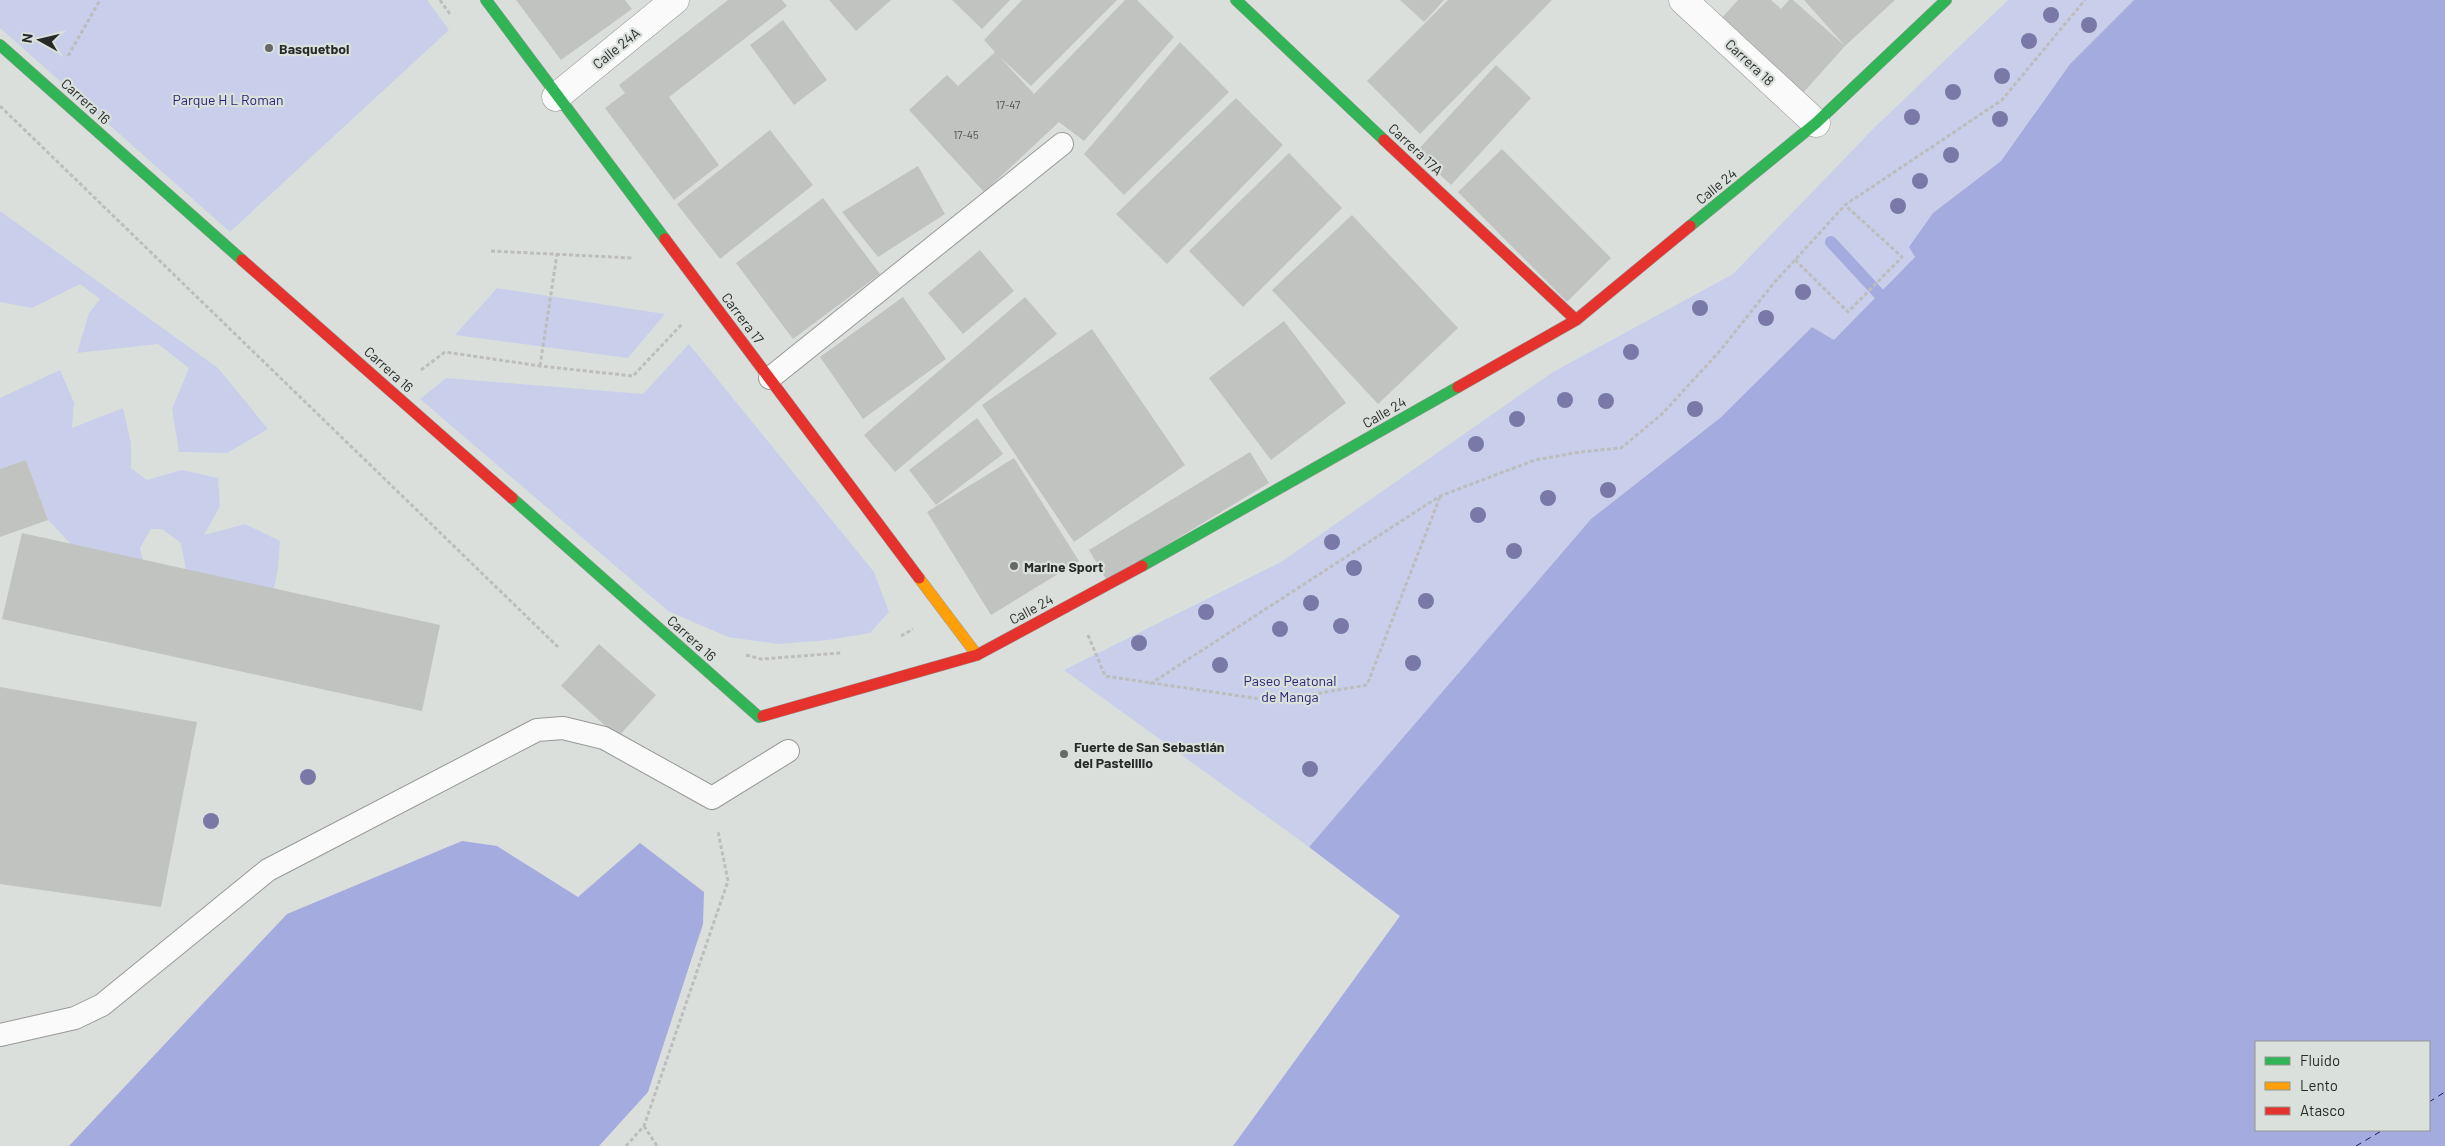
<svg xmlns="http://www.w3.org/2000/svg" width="2445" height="1146" font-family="Barlow,sans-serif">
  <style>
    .green { fill: #c9cfea }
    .water { fill: #a4abdf; fill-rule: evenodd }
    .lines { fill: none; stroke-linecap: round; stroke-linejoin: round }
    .stream { stroke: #a4abdf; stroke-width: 12 }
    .ferry { stroke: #20146b; stroke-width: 1; stroke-dasharray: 6 5; stroke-linecap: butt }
    .building { fill: #c0c3c0 }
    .lane-casing { stroke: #979997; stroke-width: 24 }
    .street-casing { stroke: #979997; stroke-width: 29 }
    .fast-casing { stroke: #979997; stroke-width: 12 }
    .slow-casing { stroke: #979997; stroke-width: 12 }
    .jam-casing { stroke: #979997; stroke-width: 12 }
    .path { stroke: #bdbdbd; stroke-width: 3; stroke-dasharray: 4 2.5; stroke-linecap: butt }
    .lane { stroke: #fafafa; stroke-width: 22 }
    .street { stroke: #fafafa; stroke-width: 28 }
    .fast { stroke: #30b455; stroke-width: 11 }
    .slow { stroke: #ff9f0a; stroke-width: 11 }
    .jam { stroke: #e5322d; stroke-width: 11 }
    .tree { fill: #7a78a6 }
    .poi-dot { fill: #676968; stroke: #dae0db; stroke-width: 2 }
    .labels { text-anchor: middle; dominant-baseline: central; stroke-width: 4.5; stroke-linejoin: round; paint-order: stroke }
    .number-label { font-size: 11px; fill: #4e504f }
    .poi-label { font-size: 14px; font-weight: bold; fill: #282a29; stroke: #dae0db; text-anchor: start }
    .street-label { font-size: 14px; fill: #282a29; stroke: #dae0db }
    .park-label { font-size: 14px; fill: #2a237a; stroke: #dae0db }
  </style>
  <rect width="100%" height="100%" fill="#dbdfdc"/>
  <path class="green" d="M0,0H427L449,30L230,232L0,28Z
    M2008,0H2134L2070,64L2001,161L1933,213L1916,256L1834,341L1812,327L1720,418L1591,519L1309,847L1064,670L1281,562L1553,372L1733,274L1875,127Z
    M0,211L218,368L268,429L227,453L179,452L172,409L189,368L158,344L77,353L89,313L100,299L80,284L32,308L0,302Z
    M497,288L665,314L628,358L455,335Z
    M689,344L874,572L889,612L870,633L828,640L778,644L728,637L668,611L420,399L446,378L643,394Z
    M60,370L74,403L72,428L123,408L131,443V468L147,480L182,470L218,478L220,506L204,535L245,524L280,541L278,569L274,588L240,615L189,585L181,543L162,529H151L140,548L149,584L83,573L70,543L48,520L26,460L0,469V398Z"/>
  <path class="water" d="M2134,0H2445V1146H1233L1400,916L1309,847L1591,519L1720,418L1812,327L1834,340L1915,257L1909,247L1933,213L2001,161L2070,64ZM2429,1042V1130H2256V1042Z
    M462,841L497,846L578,897L640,843L704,892L703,924L648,1092L599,1146H69L287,914Z"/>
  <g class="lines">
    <path class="stream" d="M1831,242L1880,295"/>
    <path class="ferry" d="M2429,1102L2445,1092
      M2356,1146L2383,1130"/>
  </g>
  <path class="building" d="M516,0H625L632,9L561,60Z
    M728,0H782L787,6L669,97L719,165L674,200L605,108L625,93L619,85Z
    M829,0H891L856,31Z
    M952,0H1010L982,29Z
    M1022,0H1117L1031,86L999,56L1034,94L1125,0H1137L1174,37L1084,141L1059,122L984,192L909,110L947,75L958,86L995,52L984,40Z
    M1400,0H1444L1424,22Z
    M1448,0H1552L1420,134L1367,81Z
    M1738,0H1771L1781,9L1789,0H1793L1845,46L1804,0H1895L1845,46L1802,94L1720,20Z
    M783,20L827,80L794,105L750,45Z
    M1180,42L1229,92L1124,195L1084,154Z
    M1496,65L1531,98L1451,185L1416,152Z
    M1236,98L1283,145L1167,264L1116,214Z
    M770,130L813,185L720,259L677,204Z
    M1502,149L1611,258L1567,302L1458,192Z
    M1289,153L1342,208L1243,307L1189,251Z
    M918,166L945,214L878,257L842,212Z
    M823,198L880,274L793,339L736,263Z
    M1352,215L1458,328L1378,404L1272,290Z
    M980,250L1014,291L963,334L928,293Z
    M903,297L946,359L863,419L820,357Z
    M1025,297L1057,334L895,472L864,435Z
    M1284,321L1346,403L1271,460L1209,378Z
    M1092,329L1185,465L1074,542L982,405Z
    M977,418L1003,454L936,505L909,470Z
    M1250,452L1269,483L1107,581L1089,550Z
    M1014,458L1079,561L991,615L927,512Z
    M26,460L48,520L0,537V469Z
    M22,533L440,625L422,711L2,619Z
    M599,644L656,695L618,737L561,686Z
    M0,687L197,722L161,907L0,884Z"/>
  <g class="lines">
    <g class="lane-casing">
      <path id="lane" d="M770,378L1062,144
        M0,1035L75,1018L102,1005L268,870L537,730L563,728L604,738L712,798L788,751"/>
    </g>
    <g class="street-casing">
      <path id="street" d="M1683,0L1816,123
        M556,97L675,0"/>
    </g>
    <g class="fast-casing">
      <path id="fast" d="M486,0L665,239
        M1236,0L1384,140
        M0,45L242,260
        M1690,226L1816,123L1946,0
        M512,498L759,717L763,716
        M1142,566L1458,387"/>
    </g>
    <g class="slow-casing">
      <path id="slow" d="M919,578L977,655"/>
    </g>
    <g class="jam-casing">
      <path id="jam" d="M1384,140L1576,320
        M665,239L919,578
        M242,260L512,498
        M1458,387L1576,320L1690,226
        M763,716L977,655L1142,566"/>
    </g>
    <path class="path" d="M440,0L450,14
      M68,56L100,0
      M0,106L558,647
      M491,251L632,258
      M1795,260L1848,312L1902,257L1845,205
      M540,366L557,254
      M421,370L445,352L540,366L633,376L682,324
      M1088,635L1105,676L1274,701L1367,685L1440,497
      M901,636L913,629
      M746,655L761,659L841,653
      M1150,684L1440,496L1535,460L1580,452L1621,448L1662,414L1719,352L1773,284L1845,205L2002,100L2085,0
      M644,1126L657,1146
      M626,1146L644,1126L728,881L718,831"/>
    <use href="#lane" class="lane"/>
    <use href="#street" class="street"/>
    <use href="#fast" class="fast"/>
    <use href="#slow" class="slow"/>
    <use href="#jam" class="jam"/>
  </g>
  <g class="tree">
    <circle cx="2051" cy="15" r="8"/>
    <circle cx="2089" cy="25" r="8"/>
    <circle cx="2029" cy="41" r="8"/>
    <circle cx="2002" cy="76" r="8"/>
    <circle cx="1953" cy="92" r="8"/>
    <circle cx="1912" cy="117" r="8"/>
    <circle cx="2000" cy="119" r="8"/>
    <circle cx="1951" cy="155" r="8"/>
    <circle cx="1920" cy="181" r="8"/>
    <circle cx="1898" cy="206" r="8"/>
    <circle cx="1803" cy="292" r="8"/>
    <circle cx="1700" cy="308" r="8"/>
    <circle cx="1766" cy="318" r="8"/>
    <circle cx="1631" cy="352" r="8"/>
    <circle cx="1565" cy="400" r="8"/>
    <circle cx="1606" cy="401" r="8"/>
    <circle cx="1695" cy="409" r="8"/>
    <circle cx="1517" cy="419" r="8"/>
    <circle cx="1476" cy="444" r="8"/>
    <circle cx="1608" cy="490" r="8"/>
    <circle cx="1548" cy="498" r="8"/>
    <circle cx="1478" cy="515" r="8"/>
    <circle cx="1332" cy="542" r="8"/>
    <circle cx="1514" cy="551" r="8"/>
    <circle cx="1354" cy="568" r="8"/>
    <circle cx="1426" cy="601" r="8"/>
    <circle cx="1311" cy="603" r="8"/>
    <circle cx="1206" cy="612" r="8"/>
    <circle cx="1341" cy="626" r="8"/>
    <circle cx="1280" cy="629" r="8"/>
    <circle cx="1139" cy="643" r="8"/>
    <circle cx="1413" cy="663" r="8"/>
    <circle cx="1220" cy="665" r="8"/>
    <circle cx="1310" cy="769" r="8"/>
    <circle cx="308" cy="777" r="8"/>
    <circle cx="211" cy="821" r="8"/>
  </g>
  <g class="poi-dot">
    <circle cx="269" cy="48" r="5"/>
    <circle cx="1014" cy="566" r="5"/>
    <circle cx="1064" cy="754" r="5"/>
  </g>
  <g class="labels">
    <g class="number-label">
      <text x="1008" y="104">17-47</text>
      <text x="966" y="134">17-45</text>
    </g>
    <g class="poi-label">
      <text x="279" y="48">Basquetbol</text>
      <text x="1024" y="566">Marine Sport</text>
      <text x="1074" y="746">Fuerte de San Sebastián<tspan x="1074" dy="16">del Pastelillo</tspan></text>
    </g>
    <g class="street-label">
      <text transform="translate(616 48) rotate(-39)">Calle 24A</text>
      <text transform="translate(1750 62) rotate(43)">Carrera 18</text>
      <text transform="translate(86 101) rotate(42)">Carrera 16</text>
      <text transform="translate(1416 149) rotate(43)">Carrera 17A</text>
      <text transform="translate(1716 186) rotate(-39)">Calle 24</text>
      <text transform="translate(743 318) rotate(53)">Carrera 17</text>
      <text transform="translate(389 369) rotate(42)">Carrera 16</text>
      <text transform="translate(1384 412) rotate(-30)">Calle 24</text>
      <text transform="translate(1031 609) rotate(-28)">Calle 24</text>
      <text transform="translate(692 638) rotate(42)">Carrera 16</text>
    </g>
    <g class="park-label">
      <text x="228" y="99">Parque H L Roman</text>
      <text x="1290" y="680">Paseo Peatonal<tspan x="1290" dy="16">de Manga</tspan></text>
    </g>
  </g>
  <rect x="2255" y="1041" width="175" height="90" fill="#dae0db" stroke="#939794"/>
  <rect x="2265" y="1057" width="25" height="8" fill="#30b455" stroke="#939794"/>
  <text x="2300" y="1066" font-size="15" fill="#282a29">Fluido</text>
  <rect x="2265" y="1082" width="25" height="8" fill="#ff9f0a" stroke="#939794"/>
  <text x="2300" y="1091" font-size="15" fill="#282a29">Lento</text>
  <rect x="2265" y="1107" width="25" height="8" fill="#e5322d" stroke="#939794"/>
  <text x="2300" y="1116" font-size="15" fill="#282a29">Atasco</text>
  <g transform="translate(40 40) rotate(278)" stroke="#dae0db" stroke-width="4" paint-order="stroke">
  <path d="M0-4L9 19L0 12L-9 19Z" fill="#282a29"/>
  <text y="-8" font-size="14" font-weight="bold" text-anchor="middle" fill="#282a29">N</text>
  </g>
</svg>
